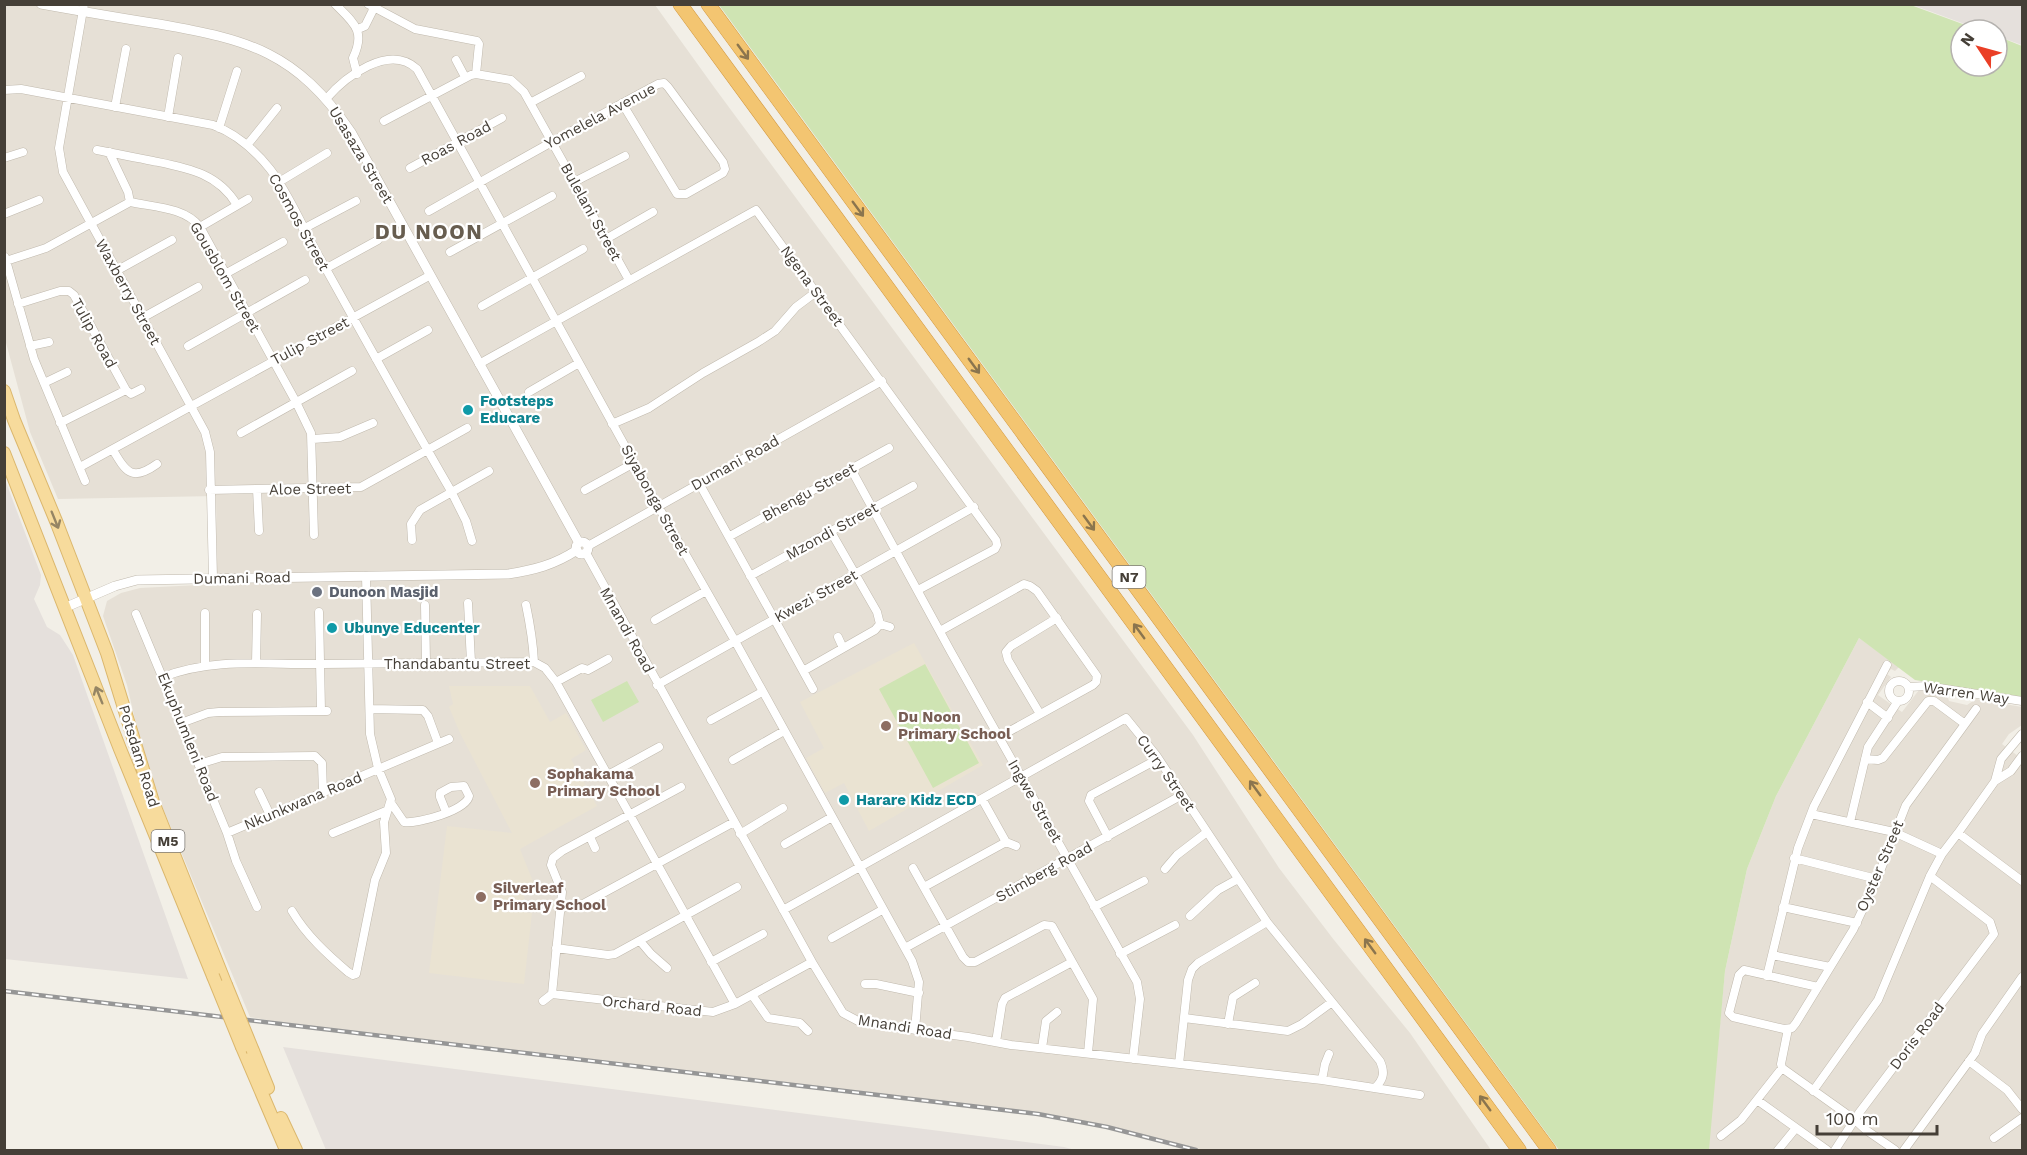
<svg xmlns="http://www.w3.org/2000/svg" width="2027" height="1155" font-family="'Work Sans',sans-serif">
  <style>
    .residential { fill: #e6e0d6 }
    .industrial { fill: #e5e0dc }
    .education { fill: #eae3d2 }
    .green { fill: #cfe4b3 }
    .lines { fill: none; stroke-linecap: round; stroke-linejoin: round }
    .minor-casing { stroke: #c0b9ad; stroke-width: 9 }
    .tertiary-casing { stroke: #c0b9ad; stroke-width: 10 }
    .primary-casing { stroke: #dbb76d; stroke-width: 14 }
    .motorway-casing { stroke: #d29942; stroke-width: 15 }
    .minor { stroke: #fff; stroke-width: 8 }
    .tertiary { stroke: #fff; stroke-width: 9 }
    .primary { stroke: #f7db9c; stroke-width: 12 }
    .motorway { stroke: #f3c571; stroke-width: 14 }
    .rail-casing { stroke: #969696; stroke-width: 4.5 }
    .rail { stroke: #fff; stroke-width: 2; stroke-dasharray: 7; stroke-linecap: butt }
    .primary-bridge-casing { stroke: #dbb76d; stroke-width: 14; stroke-linecap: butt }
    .primary-bridge { stroke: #f7db9c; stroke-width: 12 }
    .oneway { stroke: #8b754e }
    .oneway2 { stroke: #958564 }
    .culture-dot { fill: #0f9aa8; stroke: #fff; stroke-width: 2 }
    .worship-dot { fill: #6b7280; stroke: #fff; stroke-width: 2 }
    .education-dot { fill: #8d6e63; stroke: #fff; stroke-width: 2 }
    .labels { text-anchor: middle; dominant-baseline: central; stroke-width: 4.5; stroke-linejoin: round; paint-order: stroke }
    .shield { fill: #fff; stroke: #7d7973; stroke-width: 1.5 }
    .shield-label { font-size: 14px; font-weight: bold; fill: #453f37 }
    .street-label { font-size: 15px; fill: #453f37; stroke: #fff }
    .culture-label { font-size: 15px; font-weight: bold; fill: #0d838f; stroke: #fff; text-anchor: start }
    .worship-label { font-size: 15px; font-weight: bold; fill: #5b616d; stroke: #fff; text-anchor: start }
    .education-label { font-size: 15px; font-weight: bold; fill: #785e54; stroke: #fff; text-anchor: start }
    .district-label { font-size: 21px; font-weight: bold; letter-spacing: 1.5px; fill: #675d4f; stroke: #fff }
  </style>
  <rect width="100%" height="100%" fill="#f2efe7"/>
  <path class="residential" d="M4,5H655L714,87L1193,735L1279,868L1334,940L1410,1033L1491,1150H1194L1169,1143L1059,1117L315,1028L250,1017L154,787L139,737L127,685L103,616L107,601L121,593L140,588L217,584L216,496L58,499L30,432L5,339Z
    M1859,638L1899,667L1895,671L1891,669L1887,674L1891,677L1878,695L1902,712L1919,690L1947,695L1949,701L1967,705L1976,699L2022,707V725L2009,734L2002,744L2022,759V1150H1708L1725,971L1747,869L1776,796Z"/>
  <path class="industrial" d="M1913,5H2022V45L1997,36V30H1981Z
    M4,477L41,575L40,585L34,599L47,627L60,635L73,655L188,979L5,959Z
    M283,1047L1064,1147L1075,1150H326Z"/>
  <path class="education" d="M914,643L983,765L869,831L844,783L825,793L806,758L824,748L800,702Z
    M449,686H530L550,722L566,713L586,750L571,759L597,806L520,849L534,884L525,888L523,906L528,913H532L524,984L429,973L447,826L512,833L460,733L449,707L453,704Z"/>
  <path class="green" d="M1908,4L1979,30H1961V66H1997V36L2022,46V697L1915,680L1859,638L1776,796L1747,869L1725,971L1709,1150H1559L719,5Z
    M925,664L979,763L933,788L879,689Z
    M627,681L639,702L603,722L591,700Z"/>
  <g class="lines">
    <g class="minor-casing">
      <path id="minor" d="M84,4L59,148L63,172L205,432L210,452L213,578
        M335,4C354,23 366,31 353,58L357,74
        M368,4L415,29L477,41L479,44L476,74
        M358,29L365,26L374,8
        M456,60L465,77
        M4,90L21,89L213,125C237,134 254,149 270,169C290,195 304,231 321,260C364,337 407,415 451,491L466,521L472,541
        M326,99C345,77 389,43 417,69L658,506L735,641L912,961L919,982L915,1030
        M530,103L581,76
        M115,107L126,49
        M168,117L178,58
        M384,121L471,75L476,74L511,80L524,92L629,280
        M219,128L237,71
        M248,144L277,108
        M97,150C116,154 134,157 153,161C187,168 218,173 237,205
        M109,152L128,192L130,202
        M4,158L23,152
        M410,168L502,118
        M279,182L327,153
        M574,182L625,156
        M429,211C505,168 581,125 658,84L664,83L668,87L723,162L725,169L723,173L686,194H677L622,103
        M4,214L39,200
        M200,227L248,199
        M303,229L356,201
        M606,239L653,212
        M450,252L552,196
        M5,257L34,359L85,481
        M6,261L46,248L130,202C153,207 185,207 200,227L296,402L311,433L314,535
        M325,269L378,240
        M116,271L172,240
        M225,274L283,242
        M18,304L60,291H69L74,295L126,390L131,394L141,389
        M482,306L583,249
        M142,318L198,287
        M30,346L49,342
        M188,346L305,280
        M376,359L428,330
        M479,364L756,210L996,540L997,545L995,549L918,590
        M44,383L67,372
        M529,392L579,363
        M60,423L126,390
        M612,424L649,408L703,373L758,342L775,331L796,307L816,292
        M241,433L352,371
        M313,439L340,437L373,423
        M113,450C126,472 132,482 157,464
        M80,467L429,276
        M851,469L951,652L1137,982L1140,999L1133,1059
        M699,483L813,689
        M257,489L259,531
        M209,490L361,487L467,428
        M585,490L634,463
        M730,536L889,448
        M412,540L411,524L420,510L489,471
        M588,546L882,381
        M586,553L812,962L843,1013L858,1021L873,1024L968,1037L1011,1045L1322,1080L1420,1095
        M750,576L913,486
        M468,603L471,662
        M425,605L426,663
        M526,605C530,624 533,642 534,662
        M319,612L321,711
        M136,614L227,833L236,861L257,907
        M655,620L706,591
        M880,624L890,627
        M940,631L1024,584L1030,586L1037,591L1097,676L1096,682L1093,685L999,737
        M838,637L843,648
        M256,663L257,614
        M205,664V613
        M803,671L875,630L880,624L877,612L831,532
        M163,677C215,657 268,665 322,664C393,664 463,662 534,662L545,668L556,682L735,1004
        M1889 691a10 10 0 1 1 20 0a10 10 0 1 1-20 0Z
        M556,682L582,668L588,670L608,659
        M657,685L974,507
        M1909,687L1926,686L2022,701
        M1867,702L1888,718
        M370,709L423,710L428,716L438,743
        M1040,714L1008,660L1006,652L1011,646L1057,618
        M711,720L762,692
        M181,723L208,713L219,712L327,711
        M1865,759L1878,760L1883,758L1928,701H1934L1965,724
        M733,760L784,731
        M199,764L222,757L315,756L322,763L323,793
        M608,775L659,747
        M1995,781L2011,771L2022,756
        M259,792L270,815
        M391,803L404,822C418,824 467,810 469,796L464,786L451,787L440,793V797L446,812
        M1811,814L1894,832L1942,854L1958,833L2022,881
        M1850,822L1868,747L1898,701
        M227,833L449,739
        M333,833L386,811
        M1958,833L1995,781L2001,759L2022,734
        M740,834L783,808
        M590,837L595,848
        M1108,837L1089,801L1091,795L1158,759
        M1006,842L1016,846
        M785,844L832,817
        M1794,858L1877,879
        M913,868L963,957L968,962H975L1044,925L1052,926L1093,999L1088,1053
        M1165,869L1177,855L1207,832
        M924,887L1006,842L982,799
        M1094,907L1144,881
        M1783,907L1857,923
        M561,908L583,904L734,822
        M783,910L1126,718L1156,755L1267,922L1380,1061C1385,1072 1384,1079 1375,1088
        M292,911C306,935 327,954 348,972L353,975L356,974L375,880L386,853L384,822L391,799L378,768L370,734L366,576
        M1190,916L1218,890L1238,879
        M832,938L882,910
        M640,941L651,954L667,968
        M556,948L608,955L615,954L737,887
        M905,948L1182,795
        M1120,954L1175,925
        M1772,955L1830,967
        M711,962L763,934
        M1767,976L1798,848L1814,806L1887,665
        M865,984H876L919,993
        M1818,987L1744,970L1739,975L1729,1013L1733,1017L1784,1029L1792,1028L1796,1023L1853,930L1877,879L1906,805L1976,709
        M552,994L562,892L551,865L553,858L562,851L681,787
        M552,994L713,1012L735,1004L812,962
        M752,995L768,1018L800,1023L808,1031
        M543,1001L552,994
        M1184,1018L1288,1031L1302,1024L1332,1002
        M1228,1024L1233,997L1255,983
        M1788,1029L1781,1064L1782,1068L1855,1120L1866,1130L1895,1150
        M996,1042L1002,1004L1005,998L1072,962
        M1042,1048L1046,1021L1057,1012
        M1969,1061L2007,1090L2022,1109
        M1179,1064L1188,980L1192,969L1198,963L1267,922
        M1322,1080L1325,1064L1329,1054
        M1813,1091L1878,1000L1930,876L1942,854
        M1757,1100L1827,1150
        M1721,1136L1741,1120L1782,1068
        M1994,1138L2022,1118
        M1778,1150L1796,1128
        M1835,1150L1859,1113L1994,934L1990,922L1930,876
        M1904,1150L1975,1053L1982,1034L2022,977"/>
    </g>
    <g class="tertiary-casing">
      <path id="tertiary" d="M41,4C80,11 120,18 159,24C250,40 296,52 351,132L579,543
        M576 548a6 6 0 1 1 12 0a6 6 0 1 1-12 0Z
        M64,608L115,586L137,580L508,574C534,570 554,565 577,550"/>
    </g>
    <g class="primary-casing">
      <path id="primary" d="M4,391L14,420L56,521L107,653L153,802L226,985
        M4,453L120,749L213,976
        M242,1047L286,1150
        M253,1051L268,1088
        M281,1118L296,1150"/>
    </g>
    <g class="motorway-casing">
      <path id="motorway" d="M680,4L1519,1150
        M708,4L1549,1150"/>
    </g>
    <use href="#minor" class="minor"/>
    <use href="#tertiary" class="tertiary"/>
    <use href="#primary" class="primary"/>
    <use href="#motorway" class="motorway"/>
    <g class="rail-casing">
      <path id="rail" d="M4,991L1038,1114L1107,1127L1196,1150"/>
    </g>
    <use href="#rail" class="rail"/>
    <g class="primary-bridge-casing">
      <path id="primary-bridge" d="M213,976L242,1047
        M226,985L253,1051"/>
    </g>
    <use href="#primary-bridge" class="primary-bridge"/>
  </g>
  <defs><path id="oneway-shaft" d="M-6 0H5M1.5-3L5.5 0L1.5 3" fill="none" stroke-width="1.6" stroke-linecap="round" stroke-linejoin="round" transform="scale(1.5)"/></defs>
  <g class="oneway">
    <use href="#oneway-shaft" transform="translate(743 52) rotate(54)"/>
    <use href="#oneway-shaft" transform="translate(858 209) rotate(54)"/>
    <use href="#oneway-shaft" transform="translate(974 366) rotate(54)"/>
    <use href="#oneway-shaft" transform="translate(1089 523) rotate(54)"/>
    <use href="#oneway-shaft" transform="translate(1139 631) rotate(-126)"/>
    <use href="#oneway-shaft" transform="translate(1255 788) rotate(-126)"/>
    <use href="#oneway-shaft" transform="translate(1370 946) rotate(-126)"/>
    <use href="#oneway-shaft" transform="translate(1485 1103) rotate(-126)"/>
  </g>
  <g class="oneway2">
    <use href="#oneway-shaft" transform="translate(55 520) rotate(68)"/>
    <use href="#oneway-shaft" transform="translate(99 695) rotate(-112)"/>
  </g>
  <g class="culture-dot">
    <circle cx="468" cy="410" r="6"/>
    <circle cx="332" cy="628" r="6"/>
    <circle cx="844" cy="800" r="6"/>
  </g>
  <circle class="worship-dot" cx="317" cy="592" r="6"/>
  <g class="education-dot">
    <circle cx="886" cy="726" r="6"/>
    <circle cx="535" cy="783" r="6"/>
    <circle cx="481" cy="897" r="6"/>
  </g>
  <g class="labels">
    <g class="shield">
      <rect x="1112.5" y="566" width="33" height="22" rx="4.5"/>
      <rect x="151.5" y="830" width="33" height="22" rx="4.5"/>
    </g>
    <g class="shield-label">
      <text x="1129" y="577">N7</text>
      <text x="168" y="841">M5</text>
    </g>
    <g class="street-label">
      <text transform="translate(600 116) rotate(-28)">Yomelela Avenue</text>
      <text transform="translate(456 143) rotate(-28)">Roas Road</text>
      <text transform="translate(361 155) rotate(59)">Usasaza Street</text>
      <text transform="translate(591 212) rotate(61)">Bulelani Street</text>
      <text transform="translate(299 222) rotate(61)">Cosmos Street</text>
      <text transform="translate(225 277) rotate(60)">Gousblom Street</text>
      <text transform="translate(812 286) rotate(54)">Ngena Street</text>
      <text transform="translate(128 292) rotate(61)">Waxberry Street</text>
      <text transform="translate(94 333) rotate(61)">Tulip Road</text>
      <text transform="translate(310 341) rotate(-28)">Tulip Street</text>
      <text transform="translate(735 463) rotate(-29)">Dumani Road</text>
      <text transform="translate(310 489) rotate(-1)">Aloe Street</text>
      <text transform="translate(809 492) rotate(-29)">Bhengu Street</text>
      <text transform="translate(655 500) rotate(61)">Siyabonga Street</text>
      <text transform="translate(832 531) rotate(-29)">Mzondi Street</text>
      <text transform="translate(242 578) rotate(-1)">Dumani Road</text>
      <text transform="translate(816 596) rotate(-29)">Kwezi Street</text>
      <text transform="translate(627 630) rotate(61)">Mnandi Road</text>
      <text x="457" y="664">Thandabantu Street</text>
      <text transform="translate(1966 693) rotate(8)">Warren Way</text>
      <text transform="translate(188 737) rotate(68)">Ekuphumleni Road</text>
      <text transform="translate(139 756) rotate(73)">Potsdam Road</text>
      <text transform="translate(1166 773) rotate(55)">Curry Street</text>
      <text transform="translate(303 801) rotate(-23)">Nkunkwana Road</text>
      <text transform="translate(1035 801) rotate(60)">Ingwe Street</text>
      <text transform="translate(1880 866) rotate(-67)">Oyster Street</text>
      <text transform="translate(1044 872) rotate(-29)">Stimberg Road</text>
      <text transform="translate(652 1006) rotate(6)">Orchard Road</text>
      <text transform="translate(905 1027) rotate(9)">Mnandi Road</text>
      <text transform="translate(1917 1036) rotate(-53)">Doris Road</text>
    </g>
    <g class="culture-label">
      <text x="480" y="401">Footsteps<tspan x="480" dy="17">Educare</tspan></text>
      <text x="344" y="628">Ubunye Educenter</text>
      <text x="856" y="800">Harare Kidz ECD</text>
    </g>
    <g class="worship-label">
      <text x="329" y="592">Dunoon Masjid</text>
    </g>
    <g class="education-label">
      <text x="898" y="717">Du Noon<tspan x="898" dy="17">Primary School</tspan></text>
      <text x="547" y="774">Sophakama<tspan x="547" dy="17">Primary School</tspan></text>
      <text x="493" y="888">Silverleaf<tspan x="493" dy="17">Primary School</tspan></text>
    </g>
    <g class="district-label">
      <text x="429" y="231">DU NOON</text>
    </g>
  </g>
  <rect width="2027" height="1155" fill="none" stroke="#453f37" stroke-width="12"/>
  <g transform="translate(1979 48) rotate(306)"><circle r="28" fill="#ffffff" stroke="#b5b2af" stroke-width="1.5"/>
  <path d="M0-4.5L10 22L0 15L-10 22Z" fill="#ea3f26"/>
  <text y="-9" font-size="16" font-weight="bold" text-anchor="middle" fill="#453f37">N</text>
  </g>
  <path d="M1817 1125v9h120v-9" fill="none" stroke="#453f37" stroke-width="3"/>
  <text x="1826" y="1125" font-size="18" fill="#453f37" stroke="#ffffff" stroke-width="4.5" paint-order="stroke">100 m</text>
</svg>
